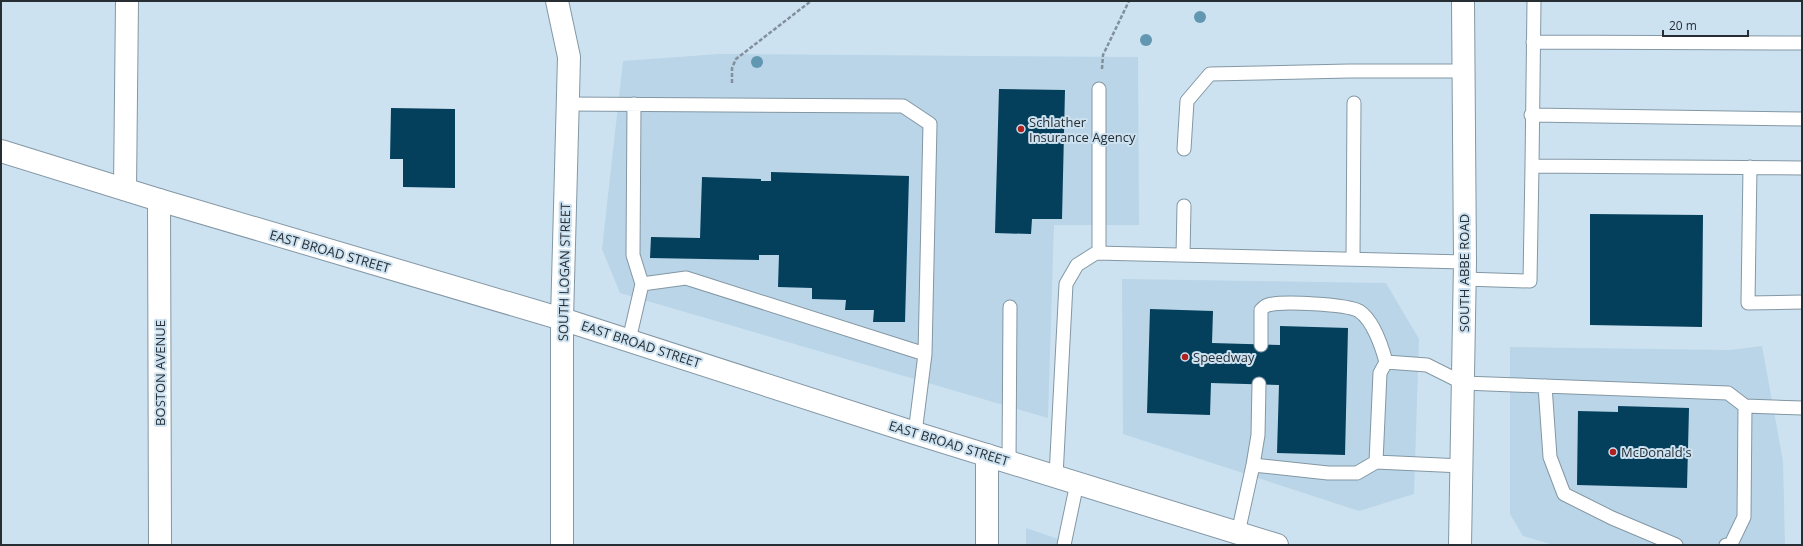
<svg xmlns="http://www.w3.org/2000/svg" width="1803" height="546" font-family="'Open Sans',sans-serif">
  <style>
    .built { fill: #b9d5e7 }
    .building { fill: #043f5c }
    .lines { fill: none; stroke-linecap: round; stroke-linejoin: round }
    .lane-casing { stroke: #8397a4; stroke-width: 15 }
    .street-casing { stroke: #8397a4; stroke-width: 24 }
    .secondary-casing { stroke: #8397a4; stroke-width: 24 }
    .path { stroke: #81909b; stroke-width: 2.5; stroke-dasharray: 4 2; stroke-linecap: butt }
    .lane { stroke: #fff; stroke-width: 13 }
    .street { stroke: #fff; stroke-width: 22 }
    .secondary { stroke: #fff; stroke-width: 22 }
    .tree { fill: #6297b2 }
    .poi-dot { fill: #b0201f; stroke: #cde2f1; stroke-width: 1.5 }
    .labels { text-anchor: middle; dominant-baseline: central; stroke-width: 4; stroke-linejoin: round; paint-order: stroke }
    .poi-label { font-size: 13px; fill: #262e34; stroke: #cde2f1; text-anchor: start }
    .street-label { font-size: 13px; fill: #262e34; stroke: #cde2f1 }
  </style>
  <rect width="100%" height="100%" fill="#cde2f1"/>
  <path class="built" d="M719,54L1138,57L1139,225H1054L1048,418L620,293L602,249L623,61Z
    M1122,279L1386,283L1419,339L1414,494L1359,511L1123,434Z
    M1762,346L1783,461L1785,545H1553L1523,536L1510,514V347L1730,350Z
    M1026,528L1076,545H1026Z"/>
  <path class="building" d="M999,89L1065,90L1062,219H1032L1031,234L995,233Z
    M391,108L455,109V188L403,187V159H390Z
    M771,172L909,176L905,322H873L874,310H845L846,300L812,299V288L778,287L779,255H759V260L650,258L651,237L700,238L702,177L761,179V181H771Z
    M1590,214L1703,215L1702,327L1590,325Z
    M1150,309L1213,311L1212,343L1280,345V326L1348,328L1345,455L1277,453L1279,385L1211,383L1210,415L1147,413Z
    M1618,406L1689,408L1687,488L1577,485L1578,411L1618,412Z"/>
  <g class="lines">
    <g class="lane-casing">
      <path id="lane" d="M1533,42L1802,43
        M568,104L903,106L930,124L925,354L915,433
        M1531,115L1802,119
        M1184,149L1187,101L1210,74L1349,71H1463
        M1532,166L1534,1
        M1750,167L1748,303L1802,302
        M1099,253V89
        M1183,255L1184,206
        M1353,259L1354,103
        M1464,279L1530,281L1532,166L1802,168
        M642,284L686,278L925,354
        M629,340L642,284L633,255L634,104
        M1261,345V310C1263,308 1266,305 1268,305C1282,301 1347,304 1359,311C1373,320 1382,347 1386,362
        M1545,386L1550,457L1564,494L1612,518L1676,545
        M1745,406L1802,408
        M1009,462L1010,307
        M1376,462L1462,466
        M1253,465L1258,435L1259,384
        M1056,476L1066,284L1077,265L1096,253L1465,262
        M1238,533L1253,465L1328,473H1357L1376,462L1380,373L1386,362L1427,365L1463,383L1728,393L1745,406L1744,517L1731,544L1726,545
        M1064,545L1077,483"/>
    </g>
    <g class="street-casing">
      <path id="street" d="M557,1L569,57L562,319V545
        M125,189L127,1
        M159,200L160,545
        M987,545V455"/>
    </g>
    <g class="secondary-casing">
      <path id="secondary" d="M1,151L159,200L562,319L915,433L1277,545
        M1460,545L1465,262L1463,1"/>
    </g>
    <path class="path" d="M1102,69L1103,55L1129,1
      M732,83V68L736,59L811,1"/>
    <use href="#lane" class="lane"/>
    <use href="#street" class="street"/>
    <use href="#secondary" class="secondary"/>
  </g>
  <g class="tree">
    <circle cx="1200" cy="17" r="6"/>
    <circle cx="1146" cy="40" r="6"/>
    <circle cx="757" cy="62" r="6"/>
  </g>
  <g class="poi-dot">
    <circle cx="1021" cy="129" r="4"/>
    <circle cx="1185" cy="357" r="4"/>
    <circle cx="1613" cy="452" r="4"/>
  </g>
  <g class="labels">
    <g class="poi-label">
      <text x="1029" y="122">Schlather<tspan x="1029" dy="15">Insurance Agency</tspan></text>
      <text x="1193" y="357">Speedway</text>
      <text x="1621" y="452">McDonald's</text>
    </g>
    <g class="street-label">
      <text transform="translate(330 251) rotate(16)">EAST BROAD STREET</text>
      <text transform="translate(564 272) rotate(-89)">SOUTH LOGAN STREET</text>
      <text transform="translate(1464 273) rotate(-90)">SOUTH ABBE ROAD</text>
      <text transform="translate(641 344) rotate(18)">EAST BROAD STREET</text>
      <text transform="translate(160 373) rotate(-90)">BOSTON AVENUE</text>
      <text transform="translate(949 443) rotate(17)">EAST BROAD STREET</text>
    </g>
  </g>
  <rect width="1803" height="546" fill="none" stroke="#262e34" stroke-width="4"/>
  <path d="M1663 30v6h85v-6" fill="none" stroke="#262e34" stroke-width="2"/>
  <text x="1669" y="30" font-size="12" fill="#262e34" stroke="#cde2f1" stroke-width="3" paint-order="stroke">20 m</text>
</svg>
